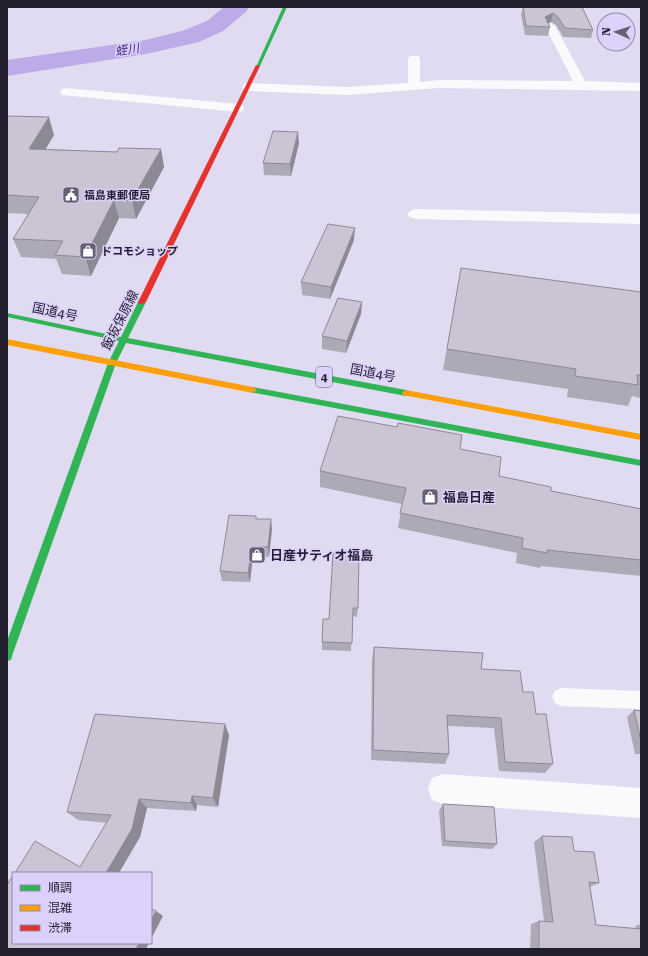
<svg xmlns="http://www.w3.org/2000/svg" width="648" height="956" font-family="'Roboto Serif','Noto Sans JP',serif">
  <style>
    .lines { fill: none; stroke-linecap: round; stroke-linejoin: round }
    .river { fill: #bcabe6; fill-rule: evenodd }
    .lane { fill: #fafafd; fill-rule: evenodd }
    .street { fill: #fafafd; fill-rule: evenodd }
    .fast { fill: #30b455; fill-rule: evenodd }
    .slow { fill: #ff9f0a; fill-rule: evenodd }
    .jam { fill: #e5322d; fill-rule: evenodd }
    .wall { fill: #aea9b6 }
    .shaded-wall { fill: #8d8994 }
    .building { fill: #cac4d4; stroke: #8d8994 }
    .labels { text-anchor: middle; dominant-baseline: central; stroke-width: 3; stroke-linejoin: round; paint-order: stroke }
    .far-poi-label { font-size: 11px; font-weight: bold; fill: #231f2e; stroke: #dcd1fb; text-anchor: start }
    .far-water-label { font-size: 12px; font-style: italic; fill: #48247c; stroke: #dcd1fb }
    .shield { fill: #dcd1fb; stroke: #5a546c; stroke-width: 1 }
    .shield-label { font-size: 12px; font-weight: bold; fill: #231f2e }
    .street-label { font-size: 13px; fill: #231f2e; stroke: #dcd1fb }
    .poi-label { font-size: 13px; font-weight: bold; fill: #231f2e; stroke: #dcd1fb; text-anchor: start }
  </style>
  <rect width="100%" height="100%" fill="#e0dbf1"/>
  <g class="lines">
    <path class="river" d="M224,7H249L246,12L223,31L199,42L146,54L7,76V60L146,40L182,31L207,21Z"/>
    <path class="lane" d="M561,688L641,691V709L561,706L555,703L552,697L555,691Z"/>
    <path class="street" d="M550,23L555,26L585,81L641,83V91L439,88L347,95L248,91L244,90L242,87L244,84L248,83L347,87L408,83V58L410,56H418L420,58V82L439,80L573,81L545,26Z
      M66,88L238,104L243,105L244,108L243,111L238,112L62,95L60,92L62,89Z
      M415,209L641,214V224L415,219L410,217L407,214L410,211Z
      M443,774L641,788V818L443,804L432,800L428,789L432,778Z"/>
    <path class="fast" d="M283,7H287L260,66L256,67Z
      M139,300H142L146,302L128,338L406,390L410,393L406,396L126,343L116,363L12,656L11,660L7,661V641L108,363L119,341L7,317V313L121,337Z
      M253,387L641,460V466L250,392L249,390L250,388Z"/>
    <path class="slow" d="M7,339L253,387L257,390L253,393L7,345Z
      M406,390L641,434V440L403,395L402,393Z"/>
    <path class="jam" d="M256,65L260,66L146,302L142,304H139L138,302Z"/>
  </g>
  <path class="wall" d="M523,7H582L593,30L591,38L563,37L556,25L551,22L548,23L550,27L548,36L525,35L521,15Z
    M7,116L54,135L45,149L117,152L161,149L164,167L136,219L119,218L91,276L62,274L56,259L21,257L13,239L28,214L7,213Z
    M299,143L291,176L264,175L263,163Z
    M354,240L330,299L302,295L301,282Z
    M461,268L641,292V396L640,398L632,396L628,406L567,397L568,389L443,370Z
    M362,302L361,314L346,353L322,349V336Z
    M460,449L499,476L551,491L641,509V576L541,566L540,568L516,563L517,553L398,528L402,504L320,487V471Z
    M256,516V519L272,529L269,557L253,556L250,582L222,581L220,571Z
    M333,553L358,608L357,617L353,616L351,651L322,650V642L329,619Z
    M374,647L481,669L523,692L536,714L553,764L545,773L499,771L494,728L448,726L449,754L445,764L371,760L372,660Z
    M634,710L641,711V754H635L627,717Z
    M229,735L218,807L197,805L196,811L147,808L140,837L80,867L107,823L78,820L67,812Z
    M443,804L497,844L492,849L442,846L439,811Z
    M542,836L574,851L599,883L590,887L596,925L636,929L635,926L641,924V949H530L531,924L539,921H544L534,842Z"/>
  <path class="shaded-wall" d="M553,13L551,22L544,26L545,17Z
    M49,117L54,135L35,167L29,149Z
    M298,132L299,143L291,176L290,164Z
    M161,149L164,167L136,219L132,200Z
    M114,200L119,218L91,276L85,257Z
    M355,228L354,240L330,299L331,287Z
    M362,302L361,314L346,353L347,341Z
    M271,519L272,529L269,557L268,547Z
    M252,547L253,556L250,582L248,573Z
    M225,724L229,735L218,807L213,798Z
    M192,796L197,805L196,811L191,803Z
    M139,799L147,808L140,837L119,873H106Z
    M156,911L163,916L151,939V920Z
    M139,943H149L146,949H136Z"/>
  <path class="building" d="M523,7H582L593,30L565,28L558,17L553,13L545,17L550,27L526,26Z
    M7,116L49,117L29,149L117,152L119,148L161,149L132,200H114L85,257L55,255L63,241L13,239L39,197L7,195Z
    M273,131L298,132L290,164L263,163Z
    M328,224L355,228L331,287L301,282Z
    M461,268L641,292V375H637L638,385L575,376L576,369L447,349Z
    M338,298L362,302L347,341L322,336Z
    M338,416L397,427L398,423L462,435L460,449L501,457L499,476L551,487V491L641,509V560L547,550V553L522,548L523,538L400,513L406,488L320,471Z
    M229,515L256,516V519H271L268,547H252L248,573L220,571Z
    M333,553L359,554L358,608H353L352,643L322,642L323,619H329Z
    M374,647L483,653L481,669L520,671L523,692H533L536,714H546L553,764L505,762L501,718L447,715L449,754L373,750Z
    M634,710L641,711V741Z
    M95,714L225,724L213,798L192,796L191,803L139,799L132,829L106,873H15L35,841L80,867L111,815L67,812Z
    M443,804L494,807L497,844L445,841Z
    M542,836L572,837L574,851L594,852L599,883L589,882L596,925L641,929V949H539V921L553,922Z
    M13,875V943H139L136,949H7V885Z
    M151,909L156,911L151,920Z"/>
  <defs>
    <g id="civic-square" transform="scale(0.9)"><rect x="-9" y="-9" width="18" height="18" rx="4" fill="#656172" stroke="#dcd1fb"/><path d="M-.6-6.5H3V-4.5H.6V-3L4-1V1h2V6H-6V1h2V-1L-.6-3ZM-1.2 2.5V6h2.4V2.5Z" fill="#fff"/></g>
    <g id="shop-square" transform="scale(0.9)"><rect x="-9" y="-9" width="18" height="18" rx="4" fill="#656172" stroke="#dcd1fb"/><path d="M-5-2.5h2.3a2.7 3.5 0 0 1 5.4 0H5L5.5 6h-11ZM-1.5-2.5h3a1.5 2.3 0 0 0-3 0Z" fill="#fff"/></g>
  </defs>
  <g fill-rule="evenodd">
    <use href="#civic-square" x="71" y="195"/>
    <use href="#shop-square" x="88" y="251"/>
    <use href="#shop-square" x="430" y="497"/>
    <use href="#shop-square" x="257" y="555"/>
  </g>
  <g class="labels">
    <g class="far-poi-label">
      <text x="84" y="195">福島東郵便局</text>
      <text x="101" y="251">ドコモショップ</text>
    </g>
    <g class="far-water-label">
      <text transform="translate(127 50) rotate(-9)">蛭川</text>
    </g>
    <rect class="shield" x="316" y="367" width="16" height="20" rx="3"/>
    <g class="shield-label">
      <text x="324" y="377">4</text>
    </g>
    <g class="street-label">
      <text transform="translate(55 312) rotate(12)">国道4号</text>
      <text transform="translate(120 320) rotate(-63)">飯坂保原線</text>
      <text transform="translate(373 373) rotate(11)">国道4号</text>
    </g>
    <g class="poi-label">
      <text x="443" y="497">福島日産</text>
      <text x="270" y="555">日産サティオ福島</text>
    </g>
  </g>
  <rect width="648" height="956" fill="none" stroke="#231f2e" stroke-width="16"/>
  <rect x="12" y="872" width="140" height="72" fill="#dcd1fb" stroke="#928aa9"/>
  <rect x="20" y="885" width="20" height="6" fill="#30b455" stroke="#928aa9"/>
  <text x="48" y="892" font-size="12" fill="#231f2e">順調</text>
  <rect x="20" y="905" width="20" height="6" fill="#ff9f0a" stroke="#928aa9"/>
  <text x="48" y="912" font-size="12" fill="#231f2e">混雑</text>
  <rect x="20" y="925" width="20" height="6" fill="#e5322d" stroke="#928aa9"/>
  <text x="48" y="932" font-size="12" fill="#231f2e">渋滞</text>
  <g transform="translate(616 32) rotate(273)"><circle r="19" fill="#dcd1fb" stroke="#928aa9"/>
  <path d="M0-3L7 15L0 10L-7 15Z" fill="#656172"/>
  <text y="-6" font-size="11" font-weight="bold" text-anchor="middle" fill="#231f2e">N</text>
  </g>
</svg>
